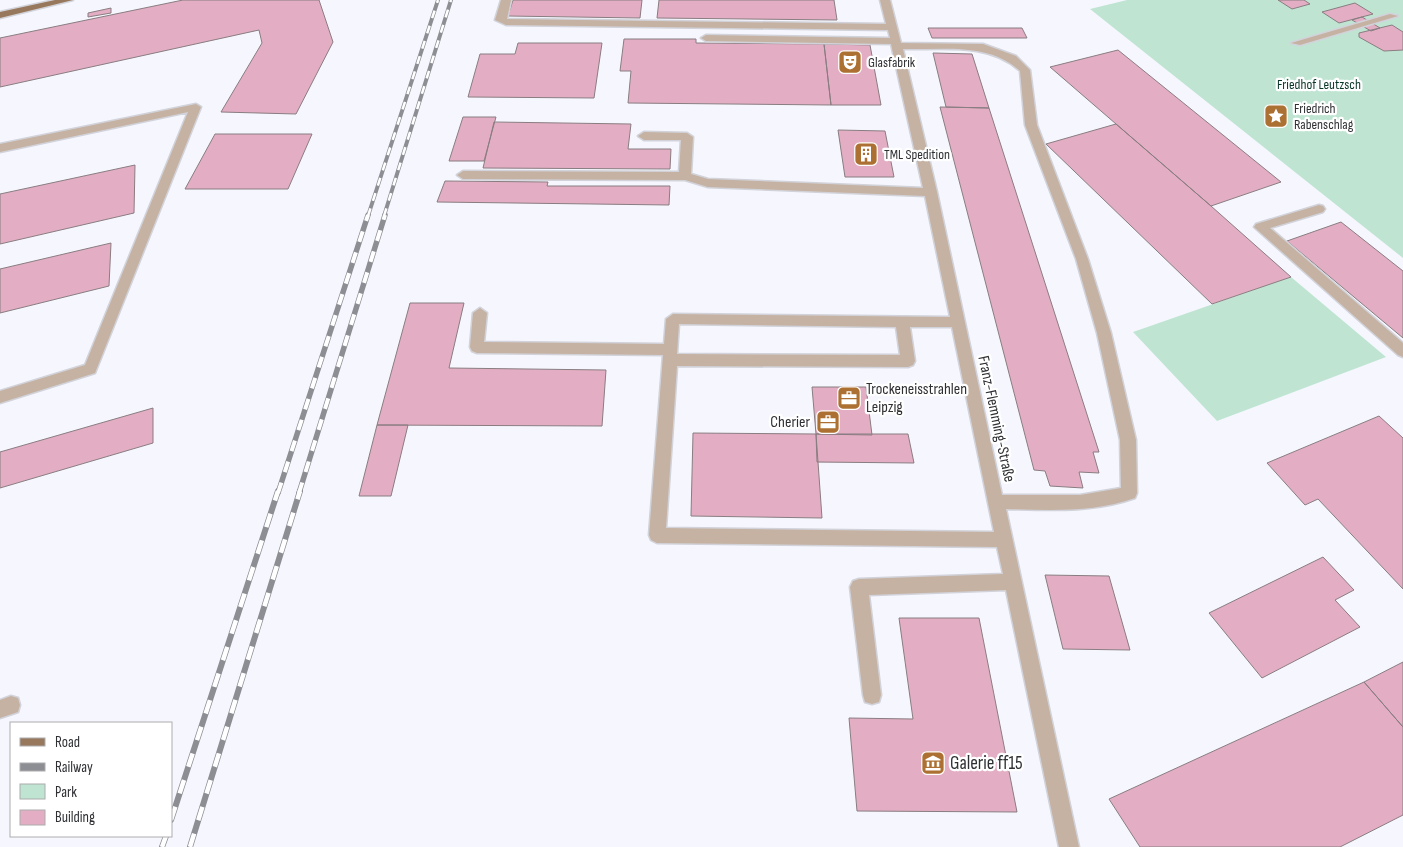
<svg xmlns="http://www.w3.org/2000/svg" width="1403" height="847" font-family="'Sofia Sans Condensed',sans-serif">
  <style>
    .green { fill: #bfe5d2 }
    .building { fill: #e3aec3; stroke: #897d81 }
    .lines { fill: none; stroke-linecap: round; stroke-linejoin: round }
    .minor-casing { stroke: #d2d3da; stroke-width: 3 }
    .major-casing { stroke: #d2d3da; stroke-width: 3 }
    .minor { fill: #c5b2a3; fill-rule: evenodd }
    .major { fill: #98785c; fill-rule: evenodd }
    .rail-far2-casing { stroke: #8d8e94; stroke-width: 4 }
    .rail-far1-casing { stroke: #8d8e94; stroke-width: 5.5 }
    .rail-casing { stroke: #8d8e94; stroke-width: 6 }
    .rail-far2 { stroke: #fff; stroke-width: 2.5; stroke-dasharray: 8; stroke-linecap: butt }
    .rail-far1 { stroke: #fff; stroke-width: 4; stroke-dasharray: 11; stroke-linecap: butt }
    .rail { stroke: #fff; stroke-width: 4.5; stroke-dasharray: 14; stroke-linecap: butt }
    .labels { text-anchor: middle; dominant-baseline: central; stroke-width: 4.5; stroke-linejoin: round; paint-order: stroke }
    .far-poi-label { font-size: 14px; fill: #2f3034; stroke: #fff; text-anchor: start }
    .far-park-label { font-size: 14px; fill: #073625; stroke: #fff }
    .poi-label { font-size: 16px; fill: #2f3034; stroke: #fff; text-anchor: start }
    .street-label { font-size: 16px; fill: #2f3034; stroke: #fff }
    .near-poi-label { font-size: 19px; fill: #2f3034; stroke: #fff; text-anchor: start }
  </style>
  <rect width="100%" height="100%" fill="#f6f7fe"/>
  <path class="green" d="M1127,0H1403V258L1090,9Z
    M1291,277L1386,357L1217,421L1133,332Z"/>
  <path class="building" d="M183,0H319L333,42L296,114L221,112L262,43L259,30L0,87V38Z
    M513,0H642L640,18L508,16Z
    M659,0H834L837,20L657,18Z
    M1278,0H1304L1310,4L1292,9Z
    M1355,3L1373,14L1339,23L1322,12Z
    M111,8V13L88,17V13Z
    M1362,17L1380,28L1371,31L1352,20Z
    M1392,25L1403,32V50L1384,51L1359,37V33Z
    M928,28H1022L1027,38H932Z
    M624,39H696V43L824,44L831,105L628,103L631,71H620Z
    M518,43H602L594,98L468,97L480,54H515Z
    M824,44L870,45L881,105H831Z
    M1118,50L1281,182L1211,206L1050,67Z
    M933,53L972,54L989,108L946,107Z
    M940,107L989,108L1099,452H1093L1099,473L1079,472L1083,488L1050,486L1045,471L1034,470Z
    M463,117H496L484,161H449Z
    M494,122L631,124L628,149H671L670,169L483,168Z
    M1116,124L1211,206L1291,277L1212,304L1046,144Z
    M838,130L885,131L894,177H845Z
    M215,134H312L288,189H185Z
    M135,165L134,213L0,244V194Z
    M445,181L548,182L547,186H670L669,205L437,202Z
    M1341,222L1403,271V338L1287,241Z
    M111,243L109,286L0,313V269Z
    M410,303H464L449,368L606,370L602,426L377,425Z
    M812,387H866L872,435L816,434Z
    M153,408V443L0,488V452Z
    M1379,416L1403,438V589L1318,499L1305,505L1267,463Z
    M377,425H408L391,496H359Z
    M693,433L816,434L822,518L691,516Z
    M816,434H908L914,463L817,462Z
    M1323,557L1354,590L1335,600L1360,627L1262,678L1209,613Z
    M1045,575L1109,576L1130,650L1063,649Z
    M899,618H979L1017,812L857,811L849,718L913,719Z
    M1403,662V727L1364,682Z
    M1364,682L1403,727V815L1340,847H1140L1109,799Z"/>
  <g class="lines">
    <g class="minor-casing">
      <path id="minor" d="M501,0H511L507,19L886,24L880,0H890L901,43L983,44L1016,56L1030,70L1037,125L1088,259L1111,333L1136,440L1137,493L1135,498C1093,513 1049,510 1006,509L1079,847H1059L1006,590L869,595L881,695L879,702L872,704L865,702L863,695L850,587L853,581L859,579L1003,574L997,547L657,543L651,540L649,535L663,355L477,353L472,351L470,347L473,313L480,308L487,313L484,342L664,344L666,319L673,314L950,317L925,196L708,187L685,180L463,179L457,175L463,171L679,172L681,140H644L638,136L644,132L687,133L693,137L691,174L708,179L923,188L891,44L706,41L701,38L706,35L890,38L888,30L506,25L495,20ZM903,49C943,50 989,42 1020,71L1025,125L1076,259L1097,333L1120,440L1121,488L1080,495H1002L937,192ZM679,324L896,327L900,355L677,354ZM910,327H952L994,532L666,528L677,366L908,367L913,365L915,361Z
        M1390,14L1398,16L1300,45L1291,43Z
        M196,104L201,107L95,373L0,403V391L85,365L188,112L0,152V144Z
        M1319,205L1323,206L1325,209L1323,212L1270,228L1403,343V357L1398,355L1254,227L1256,224Z
        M11,696L18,698L20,705L18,712L0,718V700Z"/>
    </g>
    <g class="major-casing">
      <path id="major" d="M55,0H73L0,18V12Z"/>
    </g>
    <use href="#minor" class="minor"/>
    <use href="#major" class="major"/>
    <g class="rail-far2-casing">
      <path id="rail-far2" d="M368,216L438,0
        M384,216L451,0"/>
    </g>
    <g class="rail-far1-casing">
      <path id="rail-far1" d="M278,493L368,215
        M299,493L385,215"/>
    </g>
    <g class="rail-casing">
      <path id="rail" d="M171,820L278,491
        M162,847L166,836
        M190,847L300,491"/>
    </g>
    <use href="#rail-far2" class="rail-far2"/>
    <use href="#rail-far1" class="rail-far1"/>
    <use href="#rail" class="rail"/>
  </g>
  <defs>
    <g id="theatre-square" transform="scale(1.25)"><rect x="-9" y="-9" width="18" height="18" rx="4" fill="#ac7033" stroke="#fff"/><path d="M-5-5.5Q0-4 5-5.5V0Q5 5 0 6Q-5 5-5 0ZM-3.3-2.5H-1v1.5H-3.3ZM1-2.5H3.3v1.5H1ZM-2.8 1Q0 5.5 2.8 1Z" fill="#fff"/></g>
    <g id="sight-square" transform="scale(1.25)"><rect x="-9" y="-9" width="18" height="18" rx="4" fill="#ac7033" stroke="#fff"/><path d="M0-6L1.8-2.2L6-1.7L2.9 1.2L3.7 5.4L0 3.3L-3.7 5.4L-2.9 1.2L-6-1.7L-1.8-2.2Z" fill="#fff"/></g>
    <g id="building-square" transform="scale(1.25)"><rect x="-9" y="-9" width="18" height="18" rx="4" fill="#ac7033" stroke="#fff"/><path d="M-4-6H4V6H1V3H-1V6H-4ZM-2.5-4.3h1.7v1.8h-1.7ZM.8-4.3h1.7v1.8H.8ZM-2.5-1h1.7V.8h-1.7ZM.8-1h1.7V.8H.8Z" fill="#fff"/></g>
    <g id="office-square" transform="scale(1.25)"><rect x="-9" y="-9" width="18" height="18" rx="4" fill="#ac7033" stroke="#fff"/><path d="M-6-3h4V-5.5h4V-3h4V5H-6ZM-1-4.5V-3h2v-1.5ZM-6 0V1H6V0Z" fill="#fff"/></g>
    <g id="museum-square" transform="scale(1.25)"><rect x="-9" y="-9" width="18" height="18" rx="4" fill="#ac7033" stroke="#fff"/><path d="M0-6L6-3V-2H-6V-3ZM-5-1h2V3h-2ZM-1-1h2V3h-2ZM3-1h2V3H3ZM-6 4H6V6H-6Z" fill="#fff"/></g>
  </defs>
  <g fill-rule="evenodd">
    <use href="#theatre-square" x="850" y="62"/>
    <use href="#sight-square" x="1276" y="116"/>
    <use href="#building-square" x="866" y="154"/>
    <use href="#office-square" x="849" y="398"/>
    <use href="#office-square" x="828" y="422"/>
    <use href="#museum-square" x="933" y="763"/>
  </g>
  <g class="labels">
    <g class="far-poi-label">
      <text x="868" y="62">Glasfabrik</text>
      <text x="1294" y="108">Friedrich<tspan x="1294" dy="16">Rabenschlag</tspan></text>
      <text x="884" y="154">TML Spedition</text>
    </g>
    <g class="far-park-label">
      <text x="1319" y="84">Friedhof Leutzsch</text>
    </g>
    <g class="poi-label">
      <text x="866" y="389">Trockeneisstrahlen<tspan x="866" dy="18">Leipzig</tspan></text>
      <text x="810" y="422" text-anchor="end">Cherier</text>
    </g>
    <g class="street-label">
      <text transform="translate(996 419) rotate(78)">Franz-Flemming-Straße</text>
    </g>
    <g class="near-poi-label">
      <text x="950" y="763">Galerie ff15</text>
    </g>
  </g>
  <rect x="10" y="722" width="162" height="115" fill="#ffffff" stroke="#acacae"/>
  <rect x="20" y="738" width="25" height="8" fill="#98785c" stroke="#acacae"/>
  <text x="55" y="747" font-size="15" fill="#2f3034">Road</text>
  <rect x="20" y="763" width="25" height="8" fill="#8d8e94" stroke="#acacae"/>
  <text x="55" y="772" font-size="15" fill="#2f3034">Railway</text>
  <rect x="20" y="784" width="25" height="15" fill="#bfe5d2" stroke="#acacae"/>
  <text x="55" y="797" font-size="15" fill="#2f3034">Park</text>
  <rect x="20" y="810" width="25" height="15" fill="#e3aec3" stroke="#acacae"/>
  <text x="55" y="822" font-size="15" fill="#2f3034">Building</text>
</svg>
